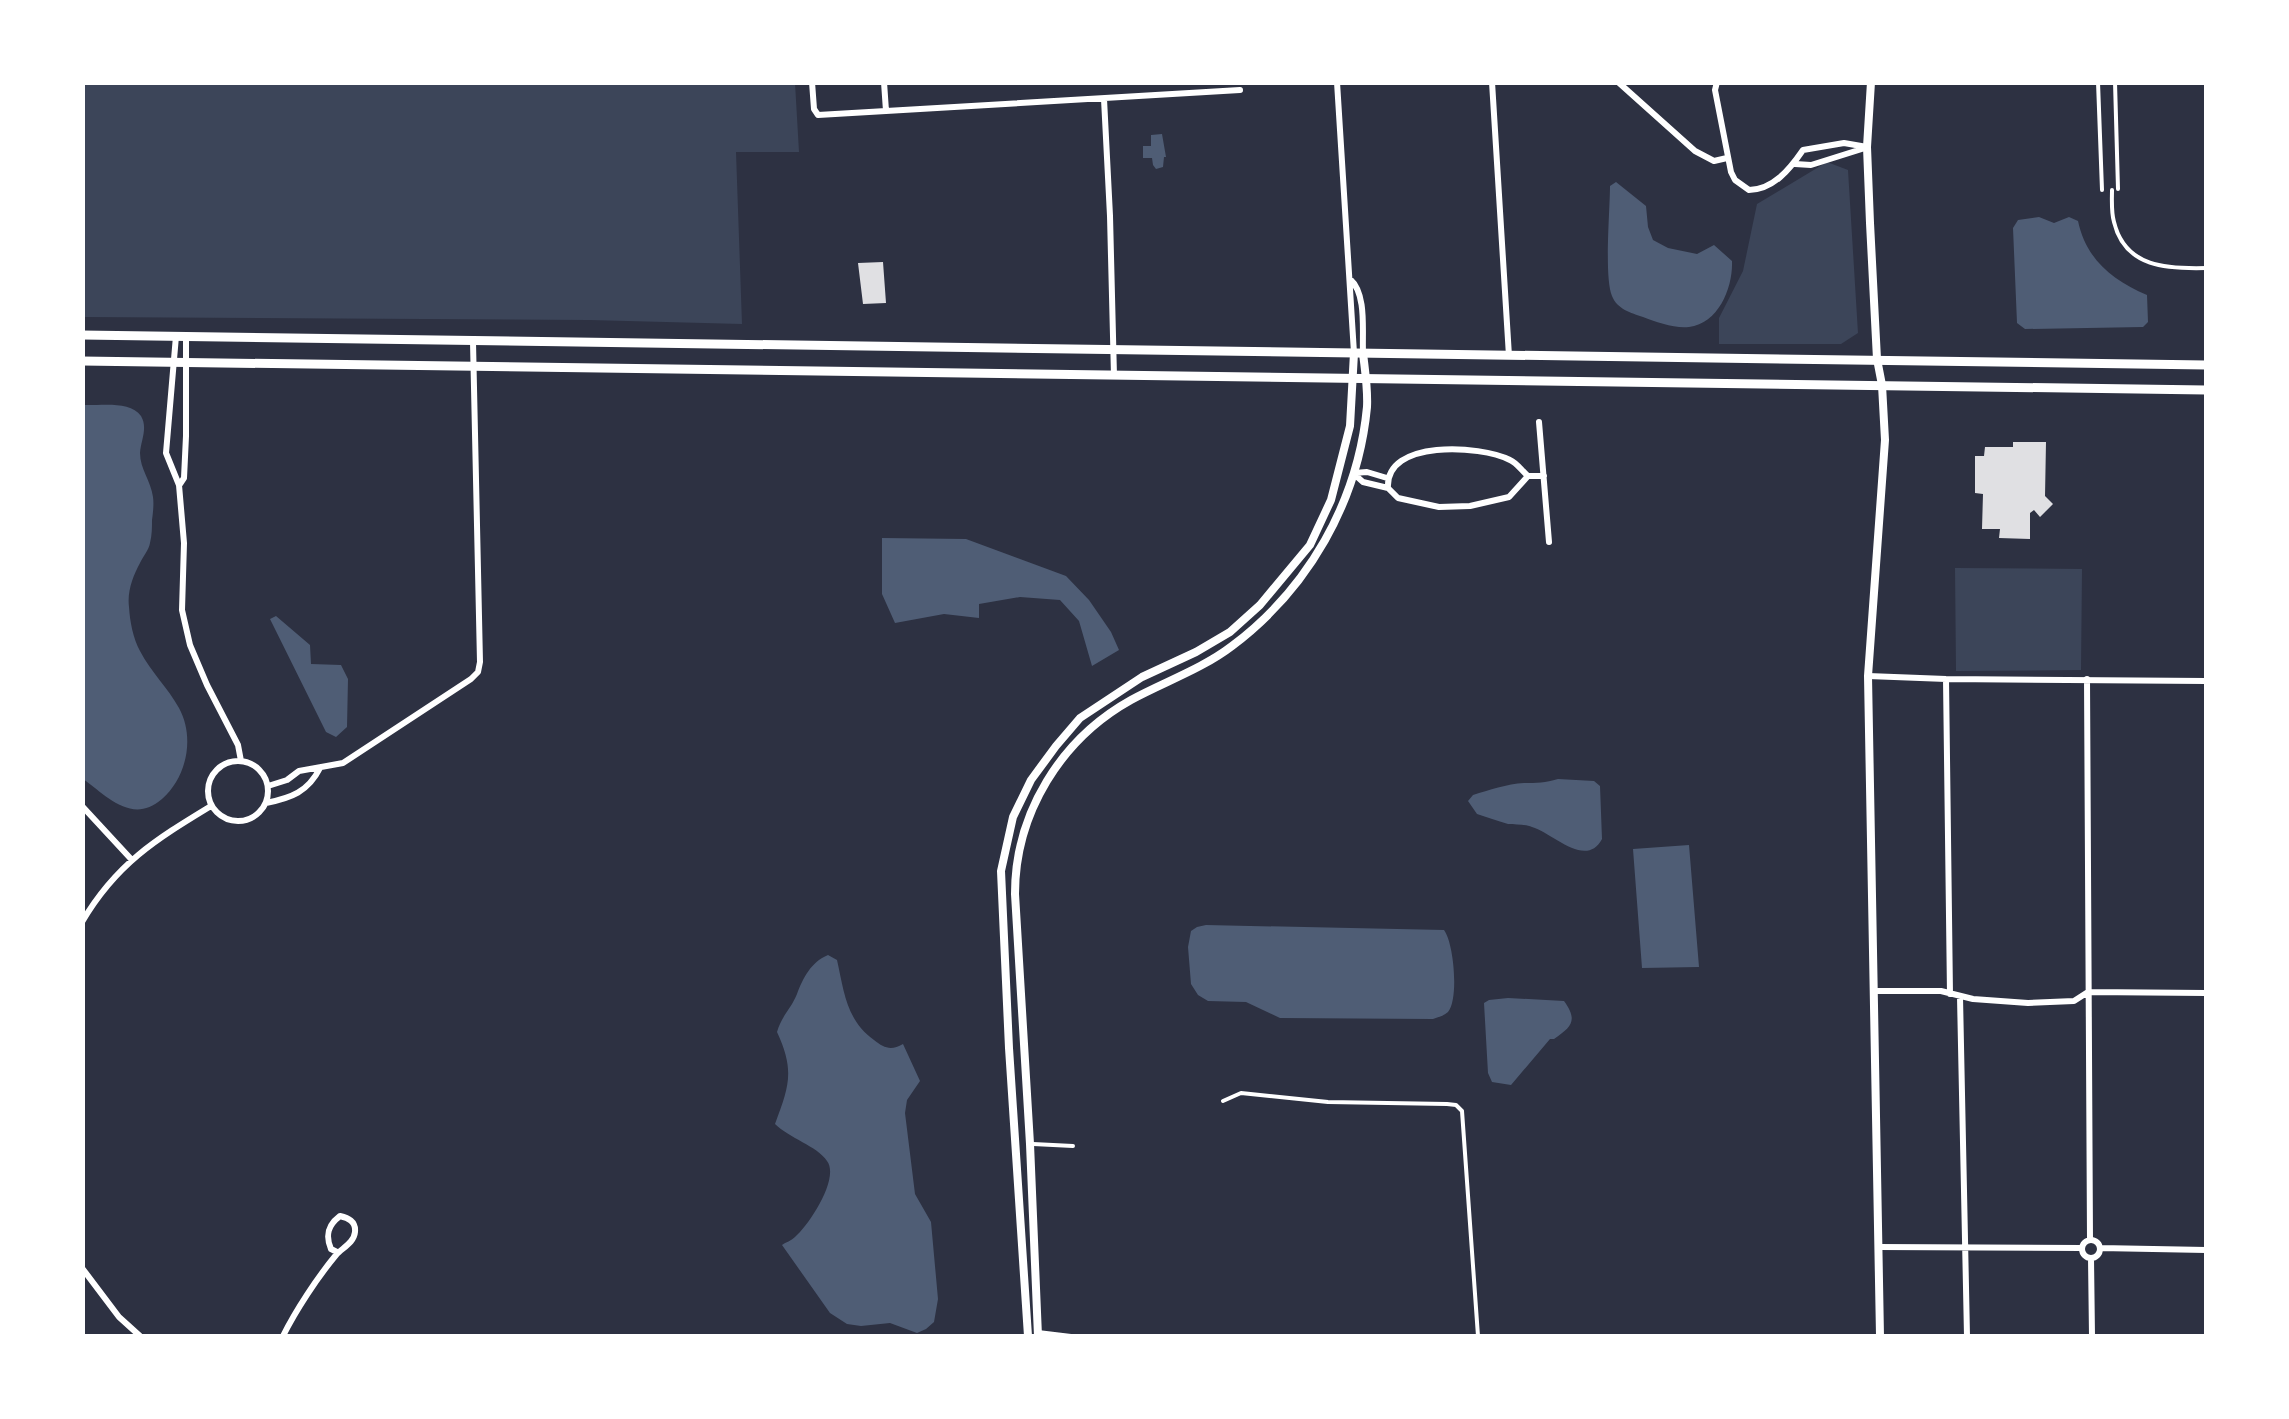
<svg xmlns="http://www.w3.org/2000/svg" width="2289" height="1419" font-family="Manrope,sans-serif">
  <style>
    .green { fill: #3c4559 }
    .water { fill: #4f5d75 }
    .building { fill: #e0e0e3 }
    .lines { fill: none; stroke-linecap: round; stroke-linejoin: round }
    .service { stroke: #fff; stroke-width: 4 }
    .minor { stroke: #fff; stroke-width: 6 }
    .tertiary { stroke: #fff; stroke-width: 8 }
    .secondary { stroke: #fff; stroke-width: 9 }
  </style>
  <rect width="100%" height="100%" fill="#2d3142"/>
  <path class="green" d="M83,82L795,83L799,152H736L742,324L589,320L83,317Z
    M1827,162L1848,170L1858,333L1841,344H1719V318L1743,271L1757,204Z
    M1955,568L2082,569L2081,670L1956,671Z"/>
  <path class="water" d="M1162,134L1166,157H1164L1163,167L1156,169L1153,165L1152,158H1143V146H1151V135Z
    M1616,182L1646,206L1648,227L1653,240L1668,248L1697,254L1714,245L1732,261C1733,287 1719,323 1689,327C1676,329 1656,322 1643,317C1631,313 1617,309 1612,296C1604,277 1610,210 1610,186Z
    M2039,217L2054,223L2069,217L2078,221C2086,259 2112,280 2147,295L2148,322L2143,327L2025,329L2017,323L2013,228L2018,220Z
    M83,405C99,406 130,400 141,416C148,428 141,440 140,453C140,469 151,481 153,497C154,504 153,513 152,520C152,527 152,535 150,543C149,550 143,556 140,563C133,576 127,591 129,607C130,622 133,638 140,651C151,672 168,688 179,708C195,737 187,777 162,799C132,825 107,796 83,779Z
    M882,538L966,539L1066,576L1089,600L1111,632L1119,650L1092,666L1079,621L1060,600L1020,597L979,604V618L944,614L895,623L882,594Z
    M276,616L310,645L311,664L341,665L348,679L347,727L336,737L326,732L270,619Z
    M1558,779L1594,781L1600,786L1602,839C1586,869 1553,833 1532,827C1525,824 1516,825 1508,824C1497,821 1487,817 1477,814L1468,801L1473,795C1489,790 1507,784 1524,783C1537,783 1545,783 1558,779Z
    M1689,845L1699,967L1642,968L1633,849Z
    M1206,925L1444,930C1454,943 1459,999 1448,1012C1444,1016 1438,1017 1433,1019L1280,1018L1246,1002L1208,1001L1198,995L1191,984L1188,947L1191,931L1197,927Z
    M828,955L837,960C844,991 846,1020 874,1040C884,1048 891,1051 903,1044L920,1081L907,1100L905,1113L915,1194L931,1222L938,1299L934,1322L926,1329L917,1333L890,1323L861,1326L847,1324L830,1313L782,1245C786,1242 791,1241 795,1237C809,1225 840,1178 827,1161C817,1146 789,1138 775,1124C789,1086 795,1071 777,1032C782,1015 791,1009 797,994C803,978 811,962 828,955Z
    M1508,998L1564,1001C1578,1020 1572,1027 1554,1039H1550L1511,1085L1492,1082L1488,1073L1484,1003L1489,1000Z"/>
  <path class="building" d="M883,262L886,303L863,304L858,263Z
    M2013,442H2046L2045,496L2053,504L2040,517L2034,510L2030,513V539L1999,538L2000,529H1982L1983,494L1975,493V456H1984L1985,447H2013Z"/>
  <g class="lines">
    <path class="service" d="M2098,82L2102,190
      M2115,82L2118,189
      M2112,190C2112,200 2111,212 2114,222C2125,268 2168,269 2206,268
      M1223,1101L1241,1093L1328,1102L1447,1104L1456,1105L1462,1111L1478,1336
      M1033,1144L1073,1146
      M1038,1332L1071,1336"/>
    <path class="minor" d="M812,82L814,109L818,115L1240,90
      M884,82L886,111
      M1337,82L1354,353
      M1492,82L1509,356
      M1618,82L1695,151L1714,161L1727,158
      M1717,82L1715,90L1731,172L1735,180L1749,190C1773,190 1790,169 1803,150L1844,143L1867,147
      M1104,99L1110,216L1114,376
      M1795,164L1811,165L1865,148
      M1350,279C1367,294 1362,331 1363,353
      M176,336L166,453L179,485L184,543L182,610L190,645L207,685L238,745L241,761
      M1539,422L1549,542
      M1354,473L1367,472L1387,478
      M1354,474L1363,482L1388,488L1398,498L1439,507L1470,506L1509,497L1528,476
      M180,484L184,478L186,436V336
      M1388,488C1385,439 1480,445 1510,460C1517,463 1522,471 1528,476H1544
      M1868,676L1946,679L2206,681
      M1946,679L1950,994
      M2087,679L2090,1239
      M208 791a30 30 0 1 1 60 0a30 30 0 1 1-60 0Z
      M268,786L287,780L299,771L343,763L471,679L478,672L480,662L473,342
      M266,803C291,798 308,792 320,768
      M82,806L131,859
      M82,922C116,864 155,840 211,806
      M1873,991H1941L1973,999L2028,1003L2074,1001L2088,992L2206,993
      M1960,997L1967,1336
      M2082 1249a9 9 0 1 1 18 0a9 9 0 1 1-18 0Z
      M1878,1247L2081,1248
      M2100,1248L2206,1250
      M2091,1258L2092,1336
      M82,1268L119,1317L140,1336
      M283,1336C296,1310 317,1278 336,1255C342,1248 354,1243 355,1232C356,1221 348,1218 340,1216C328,1225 325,1235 331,1249L337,1252"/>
    <path class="tertiary" d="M1871,82L1867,147L1870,223L1877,359L1882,385L1885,440L1868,676L1880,1336
      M1028,1336L1009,1048L1001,871L1013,817L1031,780L1056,746L1080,718L1142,677L1196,652L1230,632L1260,605L1310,545L1331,500L1350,426L1354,353
      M1038,1336L1030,1144L1015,894C1015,813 1061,739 1131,700C1164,682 1202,669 1232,646C1308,589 1358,502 1367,407C1368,389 1365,371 1363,353"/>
    <path class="secondary" d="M82,335L2206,365
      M82,361L2206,390"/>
  </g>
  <rect width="2289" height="1419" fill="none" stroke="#ffffff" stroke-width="170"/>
</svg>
